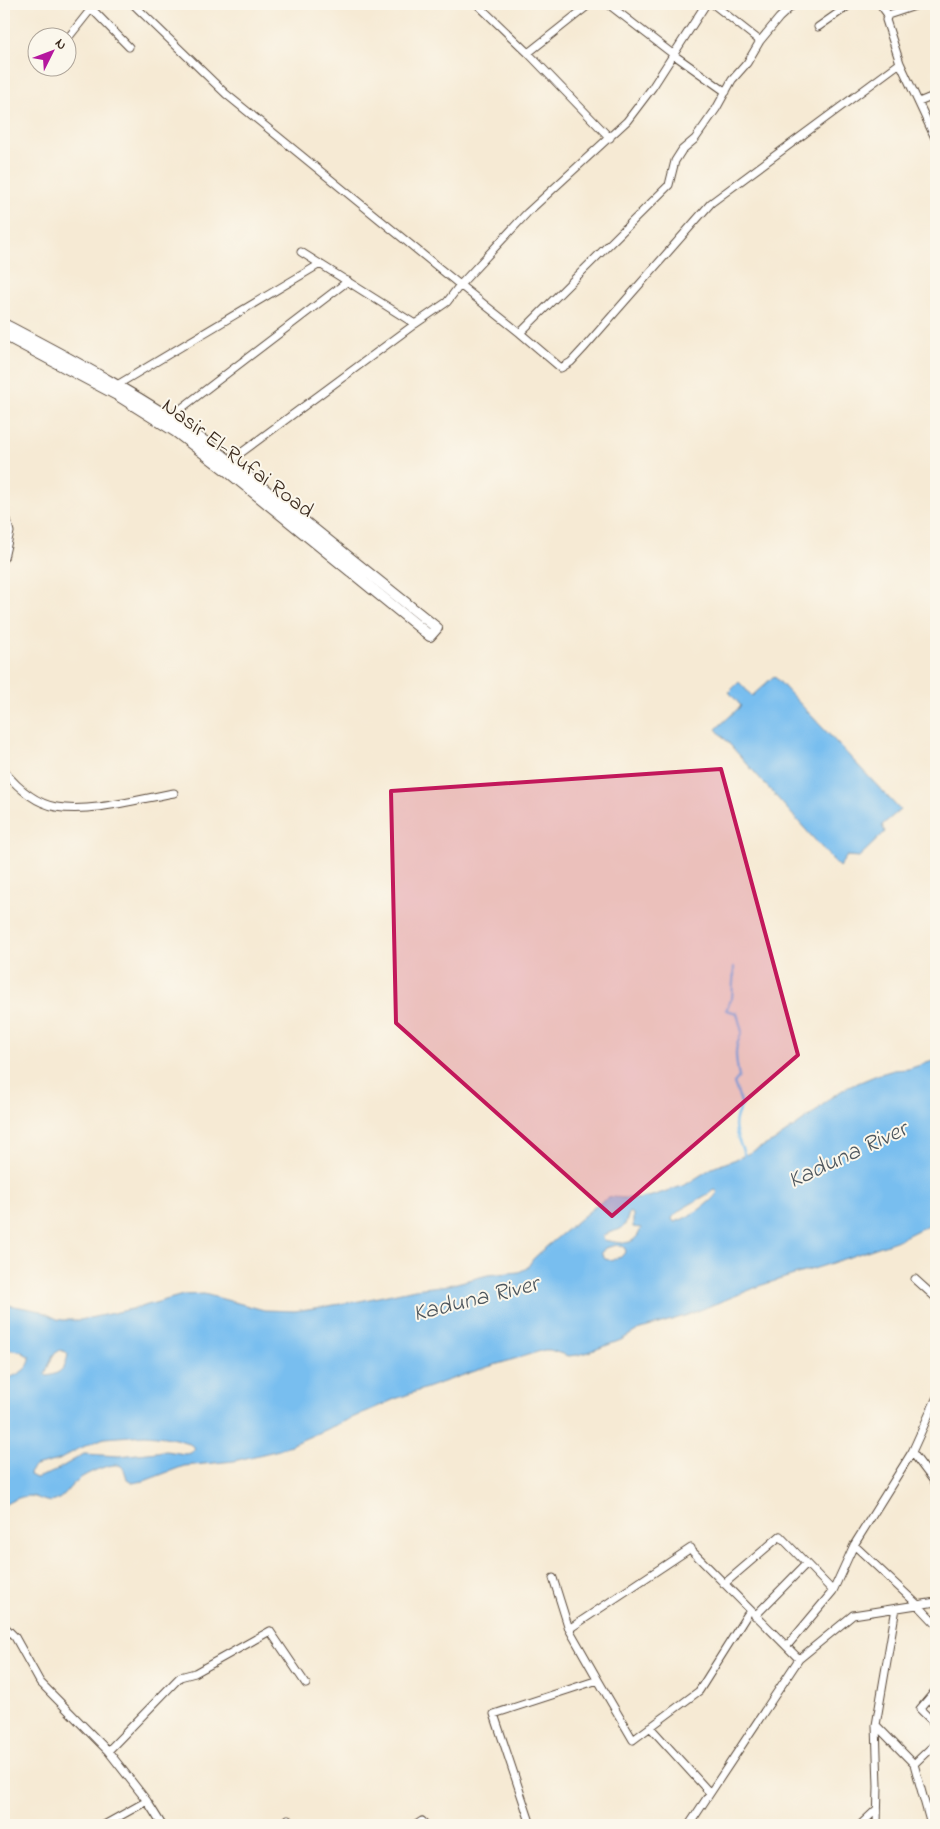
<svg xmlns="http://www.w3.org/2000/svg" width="940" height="1829" font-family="'Indie Flower',sans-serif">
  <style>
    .water { fill: #78beef; stroke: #5a7486; fill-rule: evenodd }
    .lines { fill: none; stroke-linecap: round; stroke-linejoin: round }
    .stream { stroke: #78beef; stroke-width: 2.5 }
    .street-casing { stroke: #574739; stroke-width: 9 }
    .secondary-casing { stroke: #574739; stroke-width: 12 }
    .street { stroke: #fff; stroke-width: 7 }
    .secondary { stroke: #fff; stroke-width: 10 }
    .marked { fill: #c2185b; fill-opacity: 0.2; stroke: #c2185b; stroke-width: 4; stroke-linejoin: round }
    .labels { text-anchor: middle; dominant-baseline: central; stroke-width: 4; stroke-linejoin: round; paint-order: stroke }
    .street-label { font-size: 22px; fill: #3b2a1e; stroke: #fbf7ec }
    .water-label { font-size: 24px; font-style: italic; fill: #4d565d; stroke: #fbf7ec }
  </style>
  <rect width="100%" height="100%" fill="#fbf7ec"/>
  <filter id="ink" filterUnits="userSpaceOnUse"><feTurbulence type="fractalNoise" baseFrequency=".02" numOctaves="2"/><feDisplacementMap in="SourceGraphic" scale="10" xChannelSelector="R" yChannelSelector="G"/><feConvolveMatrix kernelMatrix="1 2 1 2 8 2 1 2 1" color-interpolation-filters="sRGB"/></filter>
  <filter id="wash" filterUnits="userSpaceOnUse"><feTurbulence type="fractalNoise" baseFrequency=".0096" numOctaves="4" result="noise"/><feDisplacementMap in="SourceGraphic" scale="20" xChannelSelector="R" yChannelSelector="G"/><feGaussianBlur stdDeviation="1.12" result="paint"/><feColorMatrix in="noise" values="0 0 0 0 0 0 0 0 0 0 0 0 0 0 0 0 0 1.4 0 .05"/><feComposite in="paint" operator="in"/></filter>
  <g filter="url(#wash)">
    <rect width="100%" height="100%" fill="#f6ead4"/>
    <path class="water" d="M774,676L900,810L882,825L885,832L859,857L847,856L839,867L716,729L741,706L729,692L739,682L752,696Z
      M936,1060V1221L896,1241L826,1265L762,1285L685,1316L638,1330L621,1340L589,1352L578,1355L568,1356L550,1350H544L478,1370L395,1399L279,1450L234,1461L184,1466L144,1481L132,1483L127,1480C126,1476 125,1469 121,1466C113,1461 85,1474 78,1480C69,1486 65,1497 55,1501C46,1504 38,1496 29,1496C21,1496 11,1501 4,1505V1380C14,1376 31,1370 30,1357L20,1351L4,1349V1304L41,1311L57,1319L63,1320H80L137,1308L183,1295L204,1294L264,1310L295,1311L360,1301L415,1289L449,1285L488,1275L519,1272L527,1268L533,1259L545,1248L598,1204L608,1198L614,1197L638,1199L652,1196L685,1185L712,1168L739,1158L774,1141L813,1114L830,1098L846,1088L877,1075L894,1070L908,1069ZM715,1190L718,1192C710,1204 690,1217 675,1222L673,1221L672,1218L680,1210ZM629,1212L633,1214V1227L641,1228C635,1248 620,1243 604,1240L602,1236C618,1227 624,1235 629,1212ZM617,1245L624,1247L626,1251L621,1257L610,1260L605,1259L601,1253L605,1248ZM60,1350L66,1352L68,1354C66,1367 61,1374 47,1376L45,1374L53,1355ZM145,1435C158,1436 185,1438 195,1448L191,1453L185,1454L166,1451L119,1456L84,1454L53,1472L36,1478L30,1475L31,1470L35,1466L59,1460L76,1450L104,1438Z"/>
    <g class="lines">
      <path class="stream" d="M734,976V967L732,998L726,1010L737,1013L742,1032C733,1050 736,1058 739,1077L734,1083L742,1105C729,1126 737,1135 745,1156"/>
    </g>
  </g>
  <g filter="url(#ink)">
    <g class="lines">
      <g class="street-casing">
        <path id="street" d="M87,4L129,47
          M133,4L226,94L460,285L527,213L627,121L652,88L706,4
          M477,4L528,53L610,138
          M608,4L674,55L726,92
          M713,4L760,41
          M880,4L888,15L886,20L900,63L936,140
          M888,15L921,4
          M818,27L851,4
          M68,38L91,9
          M528,53L590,4
          M919,102L936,95
          M301,252L415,324
          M520,333L669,185L675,161L682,150L695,139L716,109L732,80L747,63L760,41L779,18L794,4
          M117,385L320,264
          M170,417L348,281
          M230,461L415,324L447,302L460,285L520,333L561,368L571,362L583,349L711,203L900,63
          M4,508L10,532L4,558
          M4,771C17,787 35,803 56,807C91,813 139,799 174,793
          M915,1279L936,1298
          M912,1452L936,1484
          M854,1545L918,1605L936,1624
          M693,1552L799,1659
          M724,1584L780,1536L833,1591
          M755,1616L806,1564
          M4,1626L15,1637L40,1682L108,1751L147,1801L162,1825
          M569,1629L691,1548
          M787,1646L833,1591L854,1545L912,1452L936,1399
          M598,1680L633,1740L699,1691L747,1615
          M936,1690L920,1709L936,1725
          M876,1725L914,1764L931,1825
          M650,1727L710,1793
          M108,1751L180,1677L195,1673L270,1631L306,1684
          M914,1764L936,1743
          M288,1819L294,1825
          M104,1825L147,1801
          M416,1825L422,1821L426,1825
          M531,1825L494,1714L598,1680L569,1629L553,1578
          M689,1825L799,1659L853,1615L936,1602
          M860,1825L877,1809
          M877,1825L878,1786L876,1725L896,1608"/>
      </g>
      <g class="secondary-casing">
        <path id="secondary" d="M4,324C74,361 143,397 207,443L437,628L430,636L231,474L176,432L117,395L4,335"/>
      </g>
      <use href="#street" class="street"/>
      <use href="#secondary" class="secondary"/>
    </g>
  </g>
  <path class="marked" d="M721,769L798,1055L612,1216L396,1023L391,791Z"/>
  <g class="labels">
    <g class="street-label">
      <text transform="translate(237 459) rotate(37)">Nasir El-Rufai Road</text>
    </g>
    <g class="water-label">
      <text transform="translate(848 1156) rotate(-25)">Kaduna River</text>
      <text transform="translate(476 1300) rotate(-14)">Kaduna River</text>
    </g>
  </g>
  <rect width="940" height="1829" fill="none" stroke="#fbf7ec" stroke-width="20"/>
  <g transform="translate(52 52) rotate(48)"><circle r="24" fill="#fbf7ec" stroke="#aea59a"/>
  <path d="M0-4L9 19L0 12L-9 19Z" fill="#b5179e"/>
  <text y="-8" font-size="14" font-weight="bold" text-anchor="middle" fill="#3b2a1e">N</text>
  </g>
</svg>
